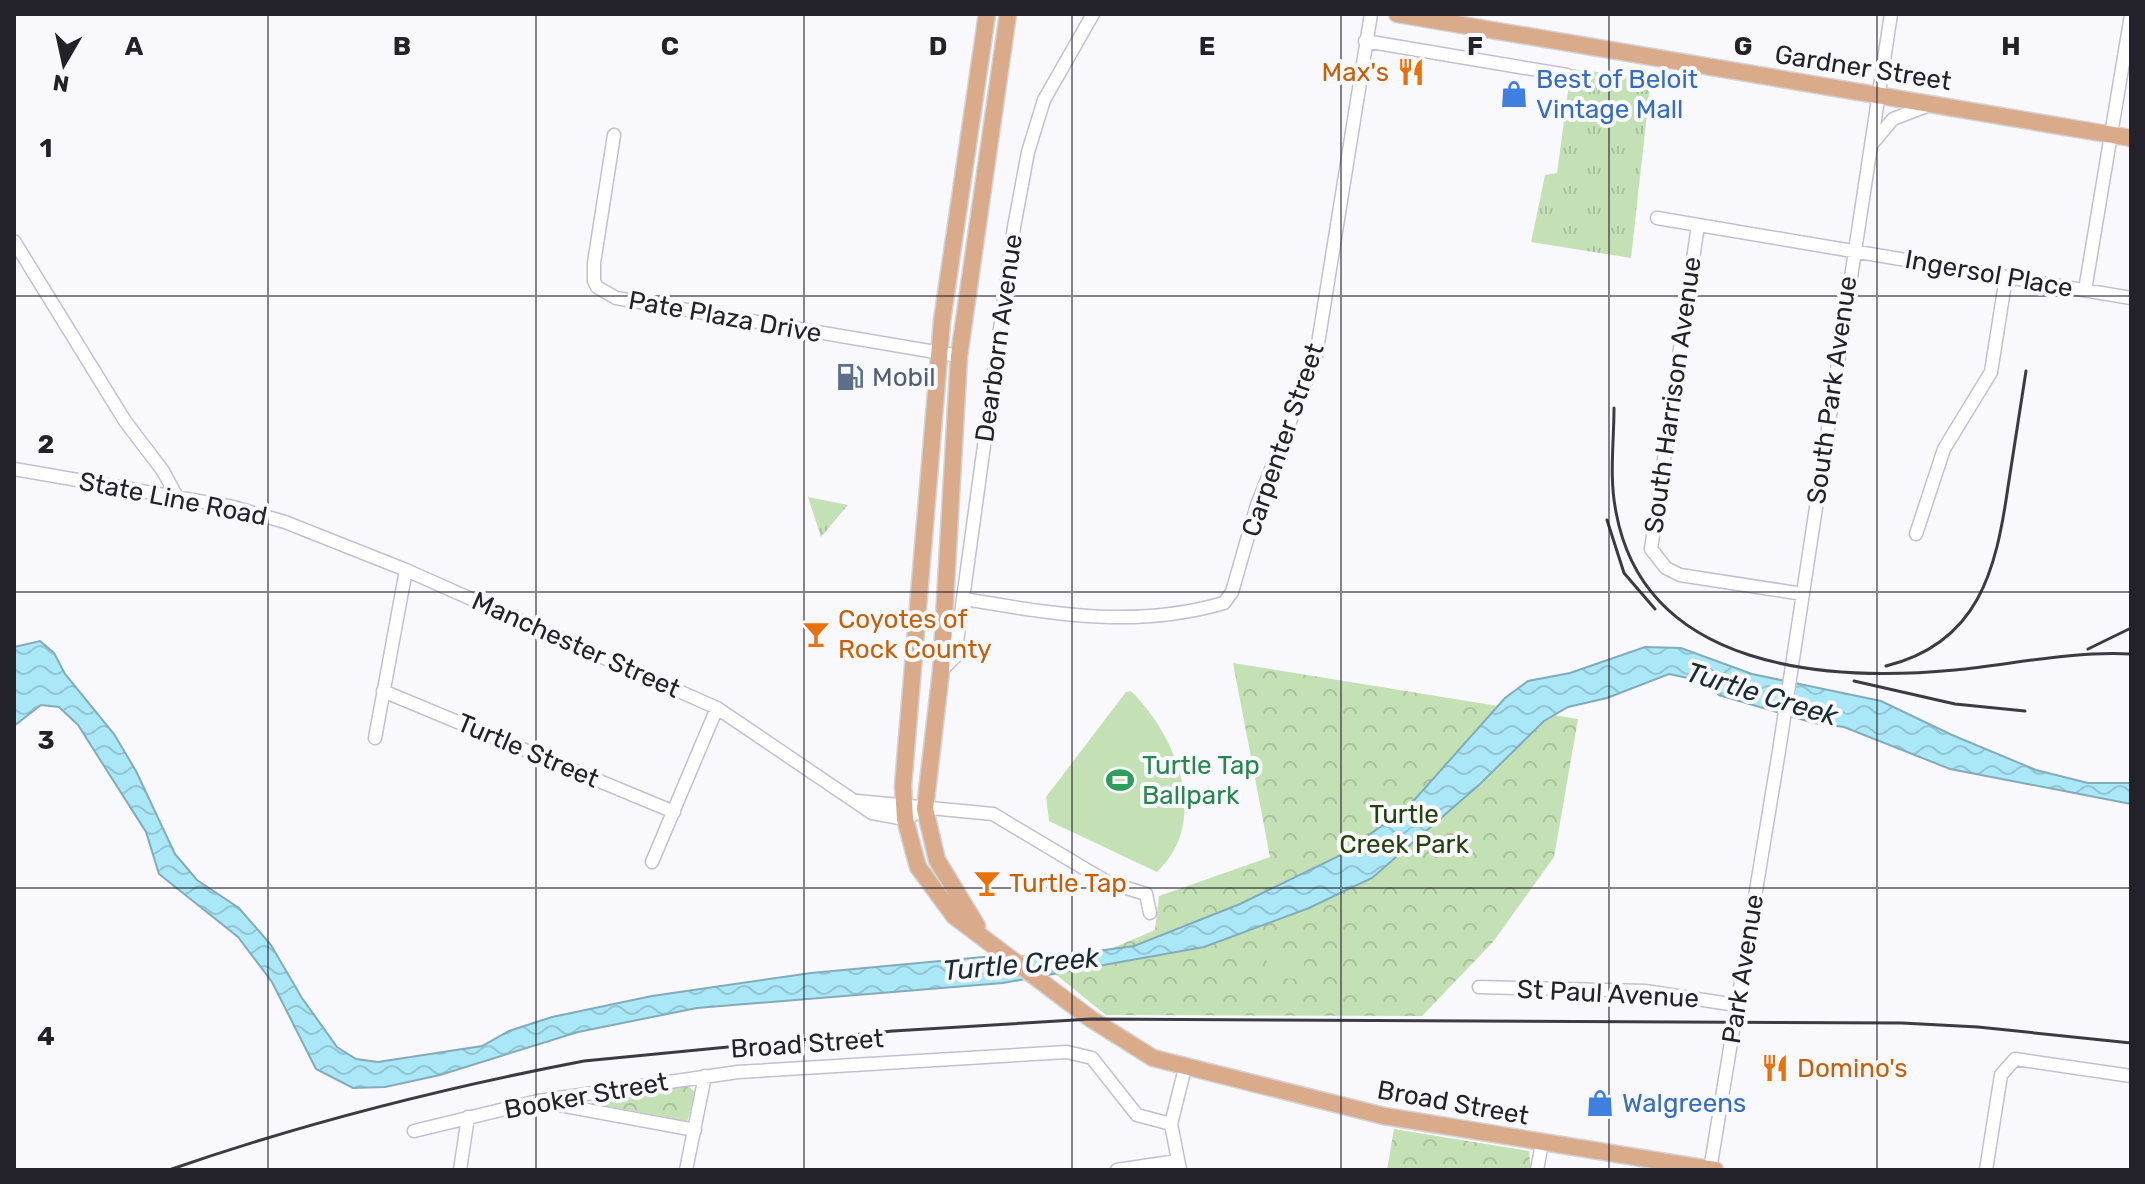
<svg xmlns="http://www.w3.org/2000/svg" width="2145" height="1184" font-family="Rubik,sans-serif">
  <style>
    .grass { fill: url(#grass-tufts) }
    .forest { fill: url(#forest-crowns) }
    .garden { fill: #c4e1b5 }
    .water { fill: url(#water-waves); stroke: #82acb9; stroke-width: 2 }
    .lines { fill: none; stroke-linecap: round; stroke-linejoin: round }
    .minor-casing { stroke: #c4bed3; stroke-width: 15 }
    .major-casing { stroke: #d3d3d4; stroke-width: 19 }
    .minor { stroke: #fff; stroke-width: 12 }
    .major { stroke: #daab8b; stroke-width: 16 }
    .rail { stroke: #3c3a42; stroke-width: 3 }
    .grid { fill: none; stroke: #232129; stroke-width: 2; stroke-opacity: 0.55 }
    .labels { text-anchor: middle; dominant-baseline: central; stroke-width: 8; stroke-linejoin: round; paint-order: stroke }
    .street-label { font-size: 26px; fill: #232129; stroke: #f9f8fc }
    .food-label { font-size: 26px; fill: #c56008; stroke: #f9f8fc; text-anchor: start }
    .shop-label { font-size: 26px; fill: #366cbe; stroke: #f9f8fc; text-anchor: start }
    .service-label { font-size: 26px; fill: #4e5e75; stroke: #f9f8fc; text-anchor: start }
    .leisure-label { font-size: 26px; fill: #27864d; stroke: #f9f8fc; text-anchor: start }
    .park-label { font-size: 26px; fill: #23400e; stroke: #f9f8fc }
    .water-label { font-size: 28px; font-style: italic; fill: #182c32; stroke: #f9f8fc }
    .grid-label { font-size: 26px; text-anchor: middle; font-weight: bold; fill: #232129; stroke: #f9f8fc; stroke-width: 8; stroke-linejoin: round; paint-order: stroke }
  </style>
  <defs>
    <pattern id="grass-tufts" width="24" height="20" patternUnits="userSpaceOnUse" patternTransform="scale(2)"><rect width="24" height="20" fill="#c4e1b5"/><path d="M3 7l-1-3M5 7V3M7 7l1-3M15 17l-1-3M17 17v-4M19 17l1-3" fill="none" stroke="#a8c19c"/></pattern>
    <pattern id="forest-crowns" width="20" height="18" patternUnits="userSpaceOnUse" patternTransform="scale(2)"><rect width="20" height="18" fill="#c4e1b5"/><path d="M2 6a3 3 0 1 1 6 0M12 15a3 3 0 1 1 6 0" fill="none" stroke="#a8c19c"/></pattern>
    <pattern id="water-waves" width="16" height="10" patternUnits="userSpaceOnUse" patternTransform="scale(2)"><rect width="16" height="10" fill="#aae7f7"/><path d="M0 5q4-4 8 0t8 0" fill="none" stroke="#92c6d4"/></pattern>
  </defs>
  <rect width="100%" height="100%" fill="#f9f8fc"/>
  <path class="grass" d="M1571,69L1651,78L1631,258L1531,242L1545,175L1557,173Z
    M808,497L848,505L821,537Z"/>
  <path class="forest" d="M1233,663L1578,719L1554,857L1493,942L1422,1016L1106,1015L1054,973L1155,930L1159,896L1270,857Z
    M688,1086L696,1093L687,1122L591,1104L596,1100Z
    M1394,1129L1529,1151L1531,1170H1387Z"/>
  <path class="garden" d="M1131,691C1175,734 1212,820 1157,872L1049,821L1046,797L1126,692Z
    M1267,955L1304,956V979L1266,978Z"/>
  <path class="water" d="M40,641L54,653L65,674L114,734L136,771L175,854L197,880L239,908L271,945L302,998L337,1047L356,1059L378,1062L482,1046L509,1031L552,1017L652,996L811,973L983,957L1060,956L1134,946L1240,904L1341,855L1409,806L1505,698L1528,681L1570,673L1645,647L1681,648L1752,674L1881,701L1952,735L2036,770L2088,783H2131V804L1950,769L1844,727L1814,723L1719,695L1707,682L1669,674L1607,698L1568,707L1544,721L1479,785L1372,878L1309,908L1204,947L1003,983L697,1008L578,1032L440,1075L385,1087L353,1088L316,1069L272,982L238,937L159,874L146,832L78,725L59,707L41,705L14,726V647Z"/>
  <g class="lines">
    <g class="minor-casing">
      <path id="minor" d="M1365,41L1567,75
        M614,135L594,263V281L597,287L616,298L959,356
        M1872,144L1893,119L1927,106
        M1657,218L2131,298
        M1698,225L1651,549L1666,568L1680,575L1803,594
        M14,241L125,421L163,471L177,497
        M2085,290L2131,15
        M14,469L233,507L285,522L406,570L717,708L872,813L905,819L925,809
        M1916,534L1944,449L1991,372L2006,277
        M964,599C1054,614 1134,629 1224,603L1232,592L1257,505L1316,356L1371,14
        M941,671L955,657L1014,227L1028,152L1044,100L1093,14
        M383,691L674,812
        M375,738L406,570
        M857,801L993,814L1107,882L1146,894L1150,913
        M652,862L717,708
        M1479,987L1645,991L1736,1005
        M549,1103L695,1130
        M414,1131L538,1101L738,1072L1067,1052L1092,1058L1137,1115L1171,1124
        M460,1170L468,1117
        M686,1170L705,1076
        M1117,1170L1177,1161
        M1180,1170L1171,1124L1185,1068
        M1537,1170L1542,1143
        M1710,1170L1779,751L1891,14
        M1986,1170L2001,1075L2015,1059L2131,1076"/>
    </g>
    <g class="major-casing">
      <path id="major" d="M987,14L942,321L903,786L905,819L918,867L954,916L1091,1019L1153,1058L1384,1116L1715,1170
        M1397,14L2131,138
        M977,926L937,860L925,809L941,671L959,356L1008,14"/>
    </g>
    <use href="#minor" class="minor"/>
    <use href="#major" class="major"/>
    <path class="rail" d="M1614,408C1614,442 1609,478 1616,512C1645,670 1827,682 1955,670C2014,664 2071,651 2131,654
      M1607,520L1624,573L1655,609
      M2088,649L2131,628
      M1886,666C1979,643 1996,570 2008,487C2014,448 2020,409 2026,371
      M1854,681L1955,704L2025,711
      M169,1170C304,1123 443,1088 584,1061L893,1031L1091,1019L1902,1023L1978,1027L2131,1043"/>
  </g>
  <path class="grid" d="M268,14V1170M536,14V1170M804,14V1170M1072,14V1170M1341,14V1170M1609,14V1170M1877,14V1170M14,296H2131M14,592H2131M14,888H2131"/>
  <defs>
    <g id="restaurant-bare" transform="scale(2.16)"><path d="M-5-6h1v4h1v-4h1v4h1v-4h1v5L-1.5 .5V6h-2V.5L-5-1ZM5-6V6H3V1.5H1.5Q1.5-4 5-6Z" fill="#e8710a" stroke="#f9f8fc" stroke-width="2.5" paint-order="stroke"/></g>
    <g id="shop-bare" transform="scale(2.16)"><path d="M-5-2.5h2.3a2.7 3.5 0 0 1 5.4 0H5L5.5 6h-11ZM-1.5-2.5h3a1.5 2.3 0 0 0-3 0Z" fill="#3f7fe0" stroke="#f9f8fc" stroke-width="2.5" paint-order="stroke"/></g>
    <g id="fuel-bare" transform="scale(2.16)"><path d="M-5.5-6h7V0h2V4h1.3V-2.5L3-4.5l.8-.8L6-3V5H2.5V1h-1V6h-7ZM-4.2-4.7v3.2H.2V-4.7Z" fill="#5c6f8a" stroke="#f9f8fc" stroke-width="2.5" paint-order="stroke"/></g>
    <g id="bar-bare" transform="scale(2.16)"><path d="M-6-5H6L.8 .8V4.5H3.5V6h-7V4.5H-.8V.8Z" fill="#e8710a" stroke="#f9f8fc" stroke-width="2.5" paint-order="stroke"/></g>
    <g id="stadium-bare" transform="scale(2.16)"><path d="M0-5a6.5 5 0 1 0 0 10a6.5 5 0 1 0 0-10ZM-3.5-1.8h7v3.6h-7Z" fill="#2e9e5b" stroke="#f9f8fc" stroke-width="2.5" paint-order="stroke"/></g>
  </defs>
  <g fill-rule="evenodd">
    <use href="#restaurant-bare" x="1411" y="72"/>
    <use href="#shop-bare" x="1514" y="94"/>
    <use href="#fuel-bare" x="850" y="377"/>
    <use href="#bar-bare" x="816" y="634"/>
    <use href="#stadium-bare" x="1120" y="780"/>
    <use href="#bar-bare" x="987" y="883"/>
    <use href="#restaurant-bare" x="1775" y="1068"/>
    <use href="#shop-bare" x="1600" y="1103"/>
  </g>
  <g class="labels">
    <g class="street-label">
      <text transform="translate(1863 68) rotate(9)">Gardner Street</text>
      <text transform="translate(1989 274) rotate(10)">Ingersol Place</text>
      <text transform="translate(725 317) rotate(10)">Pate Plaza Drive</text>
      <text transform="translate(999 338) rotate(-82)">Dearborn Avenue</text>
      <text transform="translate(1832 390) rotate(-82)">South Park Avenue</text>
      <text transform="translate(1673 395) rotate(-82)">South Harrison Avenue</text>
      <text transform="translate(1283 440) rotate(-71)">Carpenter Street</text>
      <text transform="translate(173 499) rotate(11)">State Line Road</text>
      <text transform="translate(576 645) rotate(24)">Manchester Street</text>
      <text transform="translate(528 751) rotate(23)">Turtle Street</text>
      <text transform="translate(1743 969) rotate(-81)">Park Avenue</text>
      <text transform="translate(1608 994) rotate(3)">St Paul Avenue</text>
      <text transform="translate(807 1044) rotate(-4)">Broad Street</text>
      <text transform="translate(586 1096) rotate(-10)">Booker Street</text>
      <text transform="translate(1453 1103) rotate(10)">Broad Street</text>
    </g>
    <g class="food-label">
      <text x="1389" y="72" text-anchor="end">Max's</text>
      <text x="838" y="619">Coyotes of<tspan x="838" dy="30">Rock County</tspan></text>
      <text x="1009" y="883">Turtle Tap</text>
      <text x="1797" y="1068">Domino's</text>
    </g>
    <g class="shop-label">
      <text x="1536" y="79">Best of Beloit<tspan x="1536" dy="30">Vintage Mall</tspan></text>
      <text x="1622" y="1103">Walgreens</text>
    </g>
    <g class="service-label">
      <text x="872" y="377">Mobil</text>
    </g>
    <g class="leisure-label">
      <text x="1142" y="765">Turtle Tap<tspan x="1142" dy="30">Ballpark</tspan></text>
    </g>
    <g class="park-label">
      <text x="1404" y="814">Turtle<tspan x="1404" dy="30">Creek Park</tspan></text>
    </g>
    <g class="water-label">
      <text transform="translate(1762 694) rotate(17)">Turtle Creek</text>
      <text transform="translate(1021 964) rotate(-5)">Turtle Creek</text>
    </g>
  </g>
  <g class="grid-label">
    <text x="134" y="55">A</text>
    <text x="402" y="55">B</text>
    <text x="670" y="55">C</text>
    <text x="938" y="55">D</text>
    <text x="1207" y="55">E</text>
    <text x="1475" y="55">F</text>
    <text x="1743" y="55">G</text>
    <text x="2011" y="55">H</text>
    <text x="46" y="157">1</text>
    <text x="46" y="453">2</text>
    <text x="46" y="749">3</text>
    <text x="46" y="1045">4</text>
  </g>
  <rect width="2145" height="1184" fill="none" stroke="#232129" stroke-width="32"/>
  <g transform="translate(64 64) rotate(189)" stroke="#f9f8fc" stroke-width="6" paint-order="stroke">
  <path d="M0-6L14 30L0 20L-14 30Z" fill="#232129"/>
  <text y="-12" font-size="22" font-weight="bold" text-anchor="middle" fill="#232129">N</text>
  </g>
</svg>
